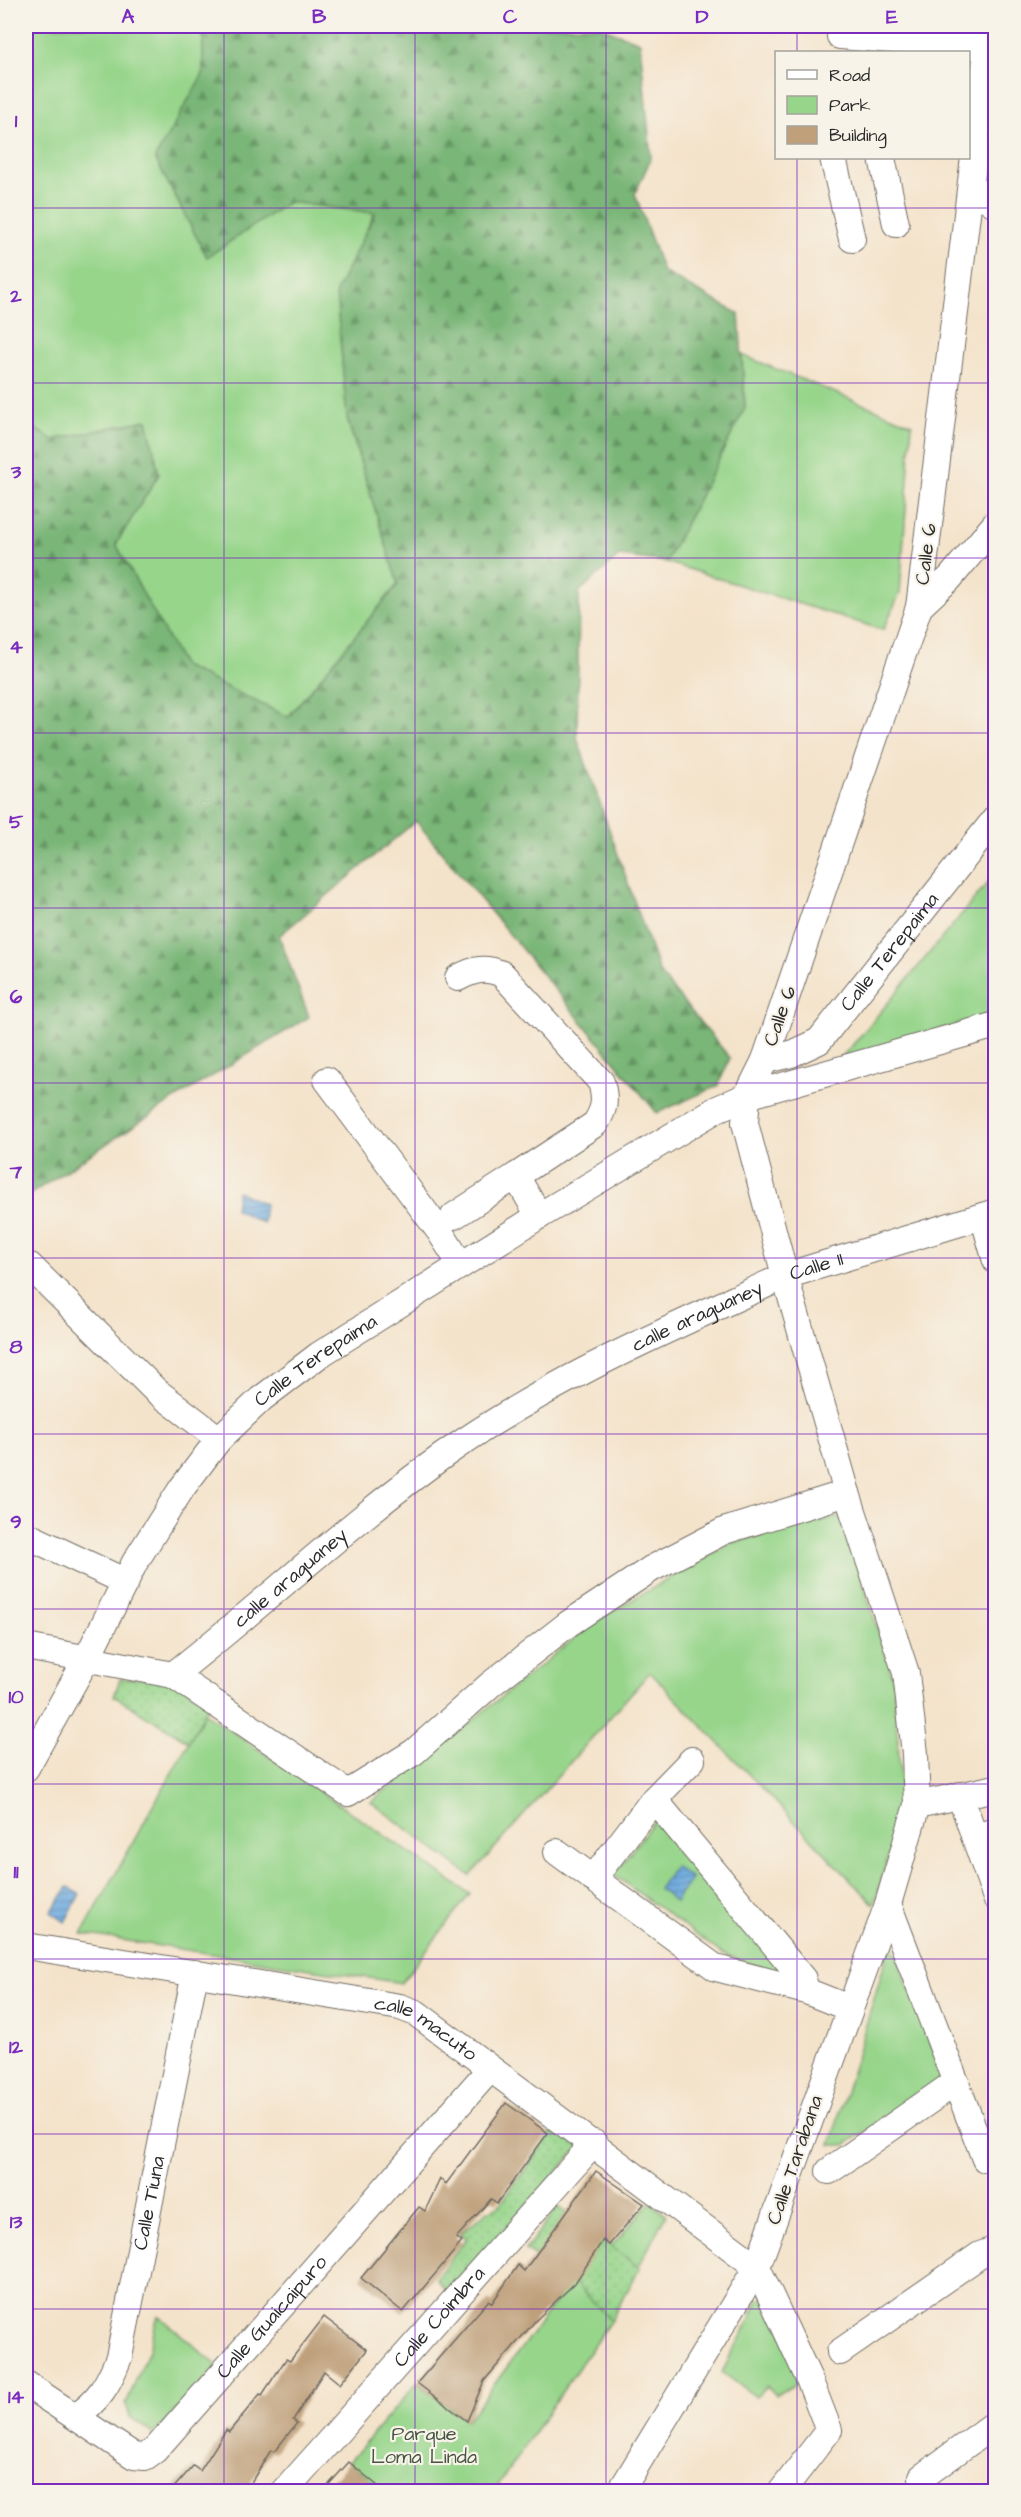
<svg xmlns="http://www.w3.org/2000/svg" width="1021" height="2517" font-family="'Architects Daughter',sans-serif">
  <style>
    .green { fill: #97d58b; stroke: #61805b; stroke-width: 1.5 }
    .forest { fill: url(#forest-firs); stroke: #527051; stroke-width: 1.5 }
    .garden { fill: url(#garden-dots); stroke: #61805b; stroke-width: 1.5 }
    .water { fill: url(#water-rules); stroke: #4c6a85; stroke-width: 1.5 }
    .building { fill: #bfa07b }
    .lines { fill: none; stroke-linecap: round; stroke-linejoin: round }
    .minor-casing { stroke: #716b63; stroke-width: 28 }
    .minor { stroke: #fff; stroke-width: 26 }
    .grid { fill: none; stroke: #7b2cbf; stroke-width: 1.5; stroke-opacity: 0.55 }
    .labels { text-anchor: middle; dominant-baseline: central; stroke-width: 4.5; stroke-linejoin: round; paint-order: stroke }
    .street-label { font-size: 20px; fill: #2b2b2b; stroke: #f7f3e8 }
    .park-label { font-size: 20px; fill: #465643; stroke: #f7f3e8 }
    .neatline { fill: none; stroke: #7b2cbf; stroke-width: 2 }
    .grid-label { font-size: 20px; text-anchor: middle; font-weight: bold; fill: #7b2cbf }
  </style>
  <defs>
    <pattern id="forest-firs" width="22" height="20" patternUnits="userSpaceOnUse" patternTransform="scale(1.5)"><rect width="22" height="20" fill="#79b677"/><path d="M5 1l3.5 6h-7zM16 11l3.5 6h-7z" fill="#639462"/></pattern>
    <pattern id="garden-dots" width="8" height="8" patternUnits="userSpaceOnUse" patternTransform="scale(1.5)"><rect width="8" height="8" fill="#97d58b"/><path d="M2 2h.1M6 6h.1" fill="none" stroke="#82b778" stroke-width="1.8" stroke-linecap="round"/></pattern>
    <pattern id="water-rules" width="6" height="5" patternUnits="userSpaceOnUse" patternTransform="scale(1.5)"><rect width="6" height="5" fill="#6daadf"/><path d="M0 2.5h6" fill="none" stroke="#5a8bb5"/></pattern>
  </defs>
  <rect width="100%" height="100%" fill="#f7f3e8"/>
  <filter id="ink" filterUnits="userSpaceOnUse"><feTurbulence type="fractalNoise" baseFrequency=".0167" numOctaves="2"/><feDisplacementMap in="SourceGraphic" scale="12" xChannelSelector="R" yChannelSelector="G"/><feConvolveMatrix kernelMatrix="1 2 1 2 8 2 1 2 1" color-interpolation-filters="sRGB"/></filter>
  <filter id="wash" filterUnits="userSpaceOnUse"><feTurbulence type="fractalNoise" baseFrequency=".008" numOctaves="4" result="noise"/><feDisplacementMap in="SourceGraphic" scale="24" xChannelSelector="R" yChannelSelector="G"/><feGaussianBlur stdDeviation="1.35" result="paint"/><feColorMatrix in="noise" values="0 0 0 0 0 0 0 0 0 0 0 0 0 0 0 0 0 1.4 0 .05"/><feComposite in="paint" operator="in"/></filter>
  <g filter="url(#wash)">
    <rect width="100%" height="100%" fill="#f4e3cb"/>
    <path class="green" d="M26,26H203V74L155,158L207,257L289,202L375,213L336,292L347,418L398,584L288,717L183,666L116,544L159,474L147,420L53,440L26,423Z
      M742,355L912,424L900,593L883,630L666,562L745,408Z
      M995,874V1013L838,1061L857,1040Z
      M842,1516L893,1678L903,1808L874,1904L650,1672L470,1876L371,1802L597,1620L731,1543Z
      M205,1713L470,1894L401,1983L82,1934Z
      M655,1819L792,1980L721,1953L614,1875Z
      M891,1942L945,2079L845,2145H830Z
      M649,2203L666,2214L611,2320L494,2491H385L349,2462L417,2383L467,2421L559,2297L620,2237Z
      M768,2297L802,2381L776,2395L767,2386L756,2397L722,2372L748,2324L757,2301Z
      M158,2315L218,2366L153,2434L130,2417L126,2404L149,2350Z"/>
    <path class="forest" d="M203,26H598L640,42L651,158L635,194L663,272L739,314L745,408L666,562L619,556L579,592L577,738L660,974L730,1058L718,1086L657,1113L416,821L279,936L309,1017L173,1100L26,1197V423L53,440L147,420L159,474L116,544L183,666L288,717L398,584L347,418L336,292L375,213L289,202L207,257L155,158L203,74Z"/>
    <path class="garden" d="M170,1678L209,1704L189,1742L114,1696L120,1679Z
      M554,2129L580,2146L448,2294L436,2278L467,2238L460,2234L488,2211L499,2206Z
      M558,2207L640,2268L611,2320L575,2283L525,2250Z"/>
    <path class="water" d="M237,1191L265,1204L263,1223L235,1209Z
      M675,1866L691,1879L675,1902L659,1889Z
      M68,1887L80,1894L65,1922L51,1912Z"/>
    <g id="blocks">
      <path class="building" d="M506,2103L548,2133L497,2203L491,2199L456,2238L462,2242L403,2312L361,2278L419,2207L425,2211L440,2179L446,2184Z
        M596,2171L644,2204L609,2245L603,2240L575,2283L536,2320L484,2381L467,2421L417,2383L489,2300L492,2303L518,2265L524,2271Z
        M324,2317L367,2350L340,2384L324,2371L293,2420L297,2423L274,2452L271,2450L245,2492H170L193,2466L200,2471L226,2430L229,2432L260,2394L262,2395L286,2359L290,2361Z
        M349,2462L385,2492H322Z"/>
    </g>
  </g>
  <g filter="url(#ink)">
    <use href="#blocks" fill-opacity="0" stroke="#716b63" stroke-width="1.5"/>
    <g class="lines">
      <g class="minor-casing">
        <g id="minor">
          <path id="s1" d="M990,26L919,607L765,1060L747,1096L745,1123L785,1276L996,1212"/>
          <path d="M840,36L987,47"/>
          <path d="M833,158L852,239"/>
          <path d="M882,158L896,224"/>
          <path d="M971,188L996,205"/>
          <path d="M919,607L950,578L996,523"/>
          <path d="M458,978C474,969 485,967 502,974L601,1082C606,1100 605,1109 595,1124L516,1176L539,1216"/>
          <path id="s2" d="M765,1060L791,1054L819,1041L996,818"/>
          <path d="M327,1080L440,1232L461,1265"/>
          <path d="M454,1216L516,1176"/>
          <path d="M983,1216L996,1261"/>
          <path d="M30,1266L155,1390L219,1439"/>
          <path d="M26,1535L126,1582"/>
          <path id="s3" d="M26,1647L173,1675C264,1604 349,1523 444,1455C550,1380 667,1330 785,1276L847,1493L906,1673L915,1754L917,1805L888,1904L757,2267L620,2492"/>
          <path d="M173,1675L348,1793L414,1752L491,1684L568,1624L651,1569L724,1531L847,1493"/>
          <path id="s4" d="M26,1768L86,1660L135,1562L182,1488L219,1439L261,1399L319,1355L539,1216L717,1109L747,1096L996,1025"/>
          <path d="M960,1795L996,1898"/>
          <path d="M654,1799L803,1979L806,1991"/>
          <path d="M917,1805L996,1788"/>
          <path d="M974,1836L996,1830"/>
          <path d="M557,1852L716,1968L806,1991L849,2008"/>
          <path d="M593,1879L654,1799L692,1760"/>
          <path d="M888,1904L985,2159"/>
          <path id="s5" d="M26,1946L400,2007L416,2013L757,2267"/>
          <path d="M829,2171L956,2082"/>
          <path d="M757,2267L809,2379L829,2430L781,2492"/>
          <path d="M840,2352L980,2255L996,2249"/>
          <path id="s6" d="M26,2384L134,2456L145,2457L155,2450L490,2069"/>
          <path id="s7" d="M75,2416C99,2401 109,2383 119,2357L195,1973"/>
          <path d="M922,2477L996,2423"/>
          <path id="s8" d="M284,2492L594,2143"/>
        </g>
      </g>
      <use href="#minor" class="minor"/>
    </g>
  </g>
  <path class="grid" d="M224,26V2492M415,26V2492M606,26V2492M797,26V52M797,158V2492M26,208H996M26,383H996M26,558H996M26,733H996M26,908H996M26,1083H996M26,1258H996M26,1434H996M26,1609H996M26,1784H996M26,1959H996M26,2134H996M26,2309H996"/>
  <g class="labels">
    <g class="street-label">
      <text transform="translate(926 554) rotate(-83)">Calle 6</text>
      <text stroke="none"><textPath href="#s2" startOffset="171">Calle Terepaima</textPath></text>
      <text transform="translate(780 1016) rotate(-71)">Calle 6</text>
      <text stroke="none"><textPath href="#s1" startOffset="1322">Calle 11</textPath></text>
      <text stroke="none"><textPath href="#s3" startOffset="788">calle araguaney</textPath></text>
      <text stroke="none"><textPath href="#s4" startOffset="507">Calle Terepaima</textPath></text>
      <text stroke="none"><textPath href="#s3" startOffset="302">calle araguaney</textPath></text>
      <text stroke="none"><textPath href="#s5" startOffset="411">calle macuto</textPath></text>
      <text transform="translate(795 2160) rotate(-71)">Calle Tarabana</text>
      <text stroke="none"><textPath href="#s7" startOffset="232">Calle Tiuna</textPath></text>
      <text stroke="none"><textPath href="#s6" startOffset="330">Calle Guaicaipuro</textPath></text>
      <text stroke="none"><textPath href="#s8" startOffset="234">Calle Coimbra</textPath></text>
    </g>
    <g class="park-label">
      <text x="424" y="2434">Parque<tspan x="424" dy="23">Loma Linda</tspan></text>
    </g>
  </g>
  <rect width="1021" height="2517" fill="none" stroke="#f7f3e8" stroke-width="66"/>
  <rect x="775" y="51" width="195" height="108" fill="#f7f3e8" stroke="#a5a39c" stroke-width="1.5"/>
  <rect x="787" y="70" width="30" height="9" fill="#ffffff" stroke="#a5a39c" stroke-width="1.5"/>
  <text x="829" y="81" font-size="18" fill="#2b2b2b">Road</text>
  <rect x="787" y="96" width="30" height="18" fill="#97d58b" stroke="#a5a39c" stroke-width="1.5"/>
  <text x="829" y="111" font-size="18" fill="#2b2b2b">Park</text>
  <rect x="787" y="126" width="30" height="18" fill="#bfa07b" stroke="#a5a39c" stroke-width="1.5"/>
  <text x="829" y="141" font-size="18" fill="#2b2b2b">Building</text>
  <rect x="33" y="33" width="955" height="2451" class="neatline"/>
  <g class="grid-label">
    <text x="128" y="23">A</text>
    <text x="319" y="23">B</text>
    <text x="510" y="23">C</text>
    <text x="702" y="23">D</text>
    <text x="892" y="23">E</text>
    <text x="16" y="127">1</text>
    <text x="16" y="302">2</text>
    <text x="16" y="478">3</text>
    <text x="16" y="653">4</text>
    <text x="16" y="828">5</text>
    <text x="16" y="1003">6</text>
    <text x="16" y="1178">7</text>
    <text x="16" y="1353">8</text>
    <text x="16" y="1528">9</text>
    <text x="16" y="1703">10</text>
    <text x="16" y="1878">11</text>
    <text x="16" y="2053">12</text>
    <text x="16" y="2228">13</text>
    <text x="16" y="2403">14</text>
  </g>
</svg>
